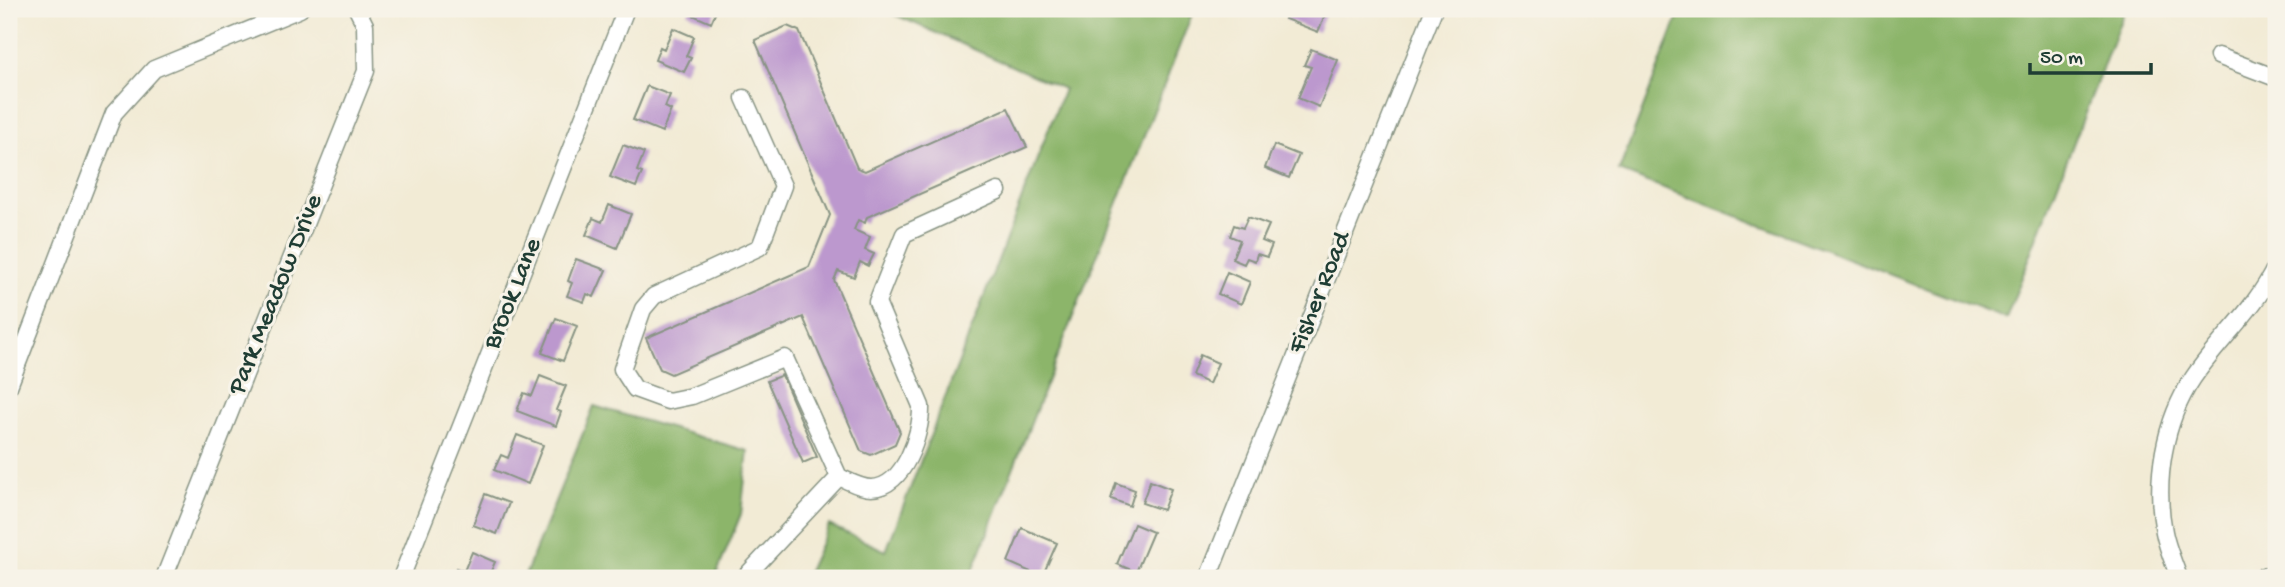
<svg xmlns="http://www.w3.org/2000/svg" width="2285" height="587" font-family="'Gochi Hand',sans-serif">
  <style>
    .forest { fill: #8cb56b; stroke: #567950; stroke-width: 2 }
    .building { fill: #bc98ce }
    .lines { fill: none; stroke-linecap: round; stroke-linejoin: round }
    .minor-casing { stroke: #889484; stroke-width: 19 }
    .major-casing { stroke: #889484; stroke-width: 23 }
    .minor { stroke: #fff; stroke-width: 16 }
    .major { stroke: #fff; stroke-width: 19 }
    .labels { text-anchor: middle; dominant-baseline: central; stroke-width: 6; stroke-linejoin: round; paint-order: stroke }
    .street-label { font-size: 26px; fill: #1f3d34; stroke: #f7f3e8 }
  </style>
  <rect width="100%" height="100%" fill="#f7f3e8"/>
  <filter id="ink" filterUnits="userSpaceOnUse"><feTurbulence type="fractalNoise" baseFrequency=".0143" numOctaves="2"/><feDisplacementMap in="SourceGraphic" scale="14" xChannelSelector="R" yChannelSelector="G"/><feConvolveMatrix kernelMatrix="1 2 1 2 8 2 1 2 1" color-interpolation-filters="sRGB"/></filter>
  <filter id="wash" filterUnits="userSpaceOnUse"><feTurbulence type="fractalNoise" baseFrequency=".00686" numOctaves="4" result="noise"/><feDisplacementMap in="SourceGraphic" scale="28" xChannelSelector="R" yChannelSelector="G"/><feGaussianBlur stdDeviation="1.57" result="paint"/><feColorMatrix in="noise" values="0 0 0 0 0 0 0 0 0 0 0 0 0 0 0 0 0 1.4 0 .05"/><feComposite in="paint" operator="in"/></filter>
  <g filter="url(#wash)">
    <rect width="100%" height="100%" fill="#f2ebd5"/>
    <path class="forest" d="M882,9H1194L970,578H805L829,525L886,551L1064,89Z
      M1681,9H2125L2006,319L1619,171Z
      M594,406L748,451L741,514L715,578H524Z"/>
    <g id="blocks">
      <path class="building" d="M690,9H717L711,23L688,13Z
        M1289,9H1316L1326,13L1318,32L1285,19Z
        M787,26L799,31L857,168L865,171L1008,108L1027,147L867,217L865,223L858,220L854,230L870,237L865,250L874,254L868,266L860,262L854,277L838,271L834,280L900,432L895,444L871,455L861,451L803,317L671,374L660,369L646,338L809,267L830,215L755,40Z
        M673,28L694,37L686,56L691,58L684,72L655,60L660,47L664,49Z
        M1311,49L1338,60L1319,107L1298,98L1311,67L1304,65Z
        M647,86L670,95L665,107L671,110L662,132L633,120Z
        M623,145L644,153L637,171L642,173L636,187L610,177Z
        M1274,145L1299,155L1289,178L1265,168Z
        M609,205L631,214L617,248L586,235L593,218L602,222Z
        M1248,217L1269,225L1262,241L1272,245L1267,257L1257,254L1255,261L1247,258L1244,264L1232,259L1240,240L1230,236L1234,225L1243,228Z
        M576,259L606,270L594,297L587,294L584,302L567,296L572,283L568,281Z
        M1227,272L1250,282L1241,304L1218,294Z
        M556,318L577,326L563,361L542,353Z
        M1200,355L1218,363L1209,384L1192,376Z
        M782,375L817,457L803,463L767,381Z
        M540,376L566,386L556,410L561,412L556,426L517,411L524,393L532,396Z
        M517,435L543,445L528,484L494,470L501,455L508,458Z
        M1150,481L1171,489L1163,510L1142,503Z
        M1116,483L1135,490L1130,506L1111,499Z
        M485,494L509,503L497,534L473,525Z
        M1134,524L1153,532L1136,572L1117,564Z
        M1022,528L1057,543L1042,577L1008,562Z
        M472,552L495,562L488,578H452L456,568L464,571Z"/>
    </g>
  </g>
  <g filter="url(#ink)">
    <use href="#blocks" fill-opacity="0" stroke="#889484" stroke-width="2"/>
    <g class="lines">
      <g class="minor-casing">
        <path id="minor" d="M2218,56L2276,78
          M744,98L783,186L760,247L654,296L643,309L622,369L635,389L668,401L692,396L785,358L839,477C849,481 860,488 871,488C904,488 922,433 921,406L877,302L904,234L998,191
          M9,386L114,113L154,69L300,9
          M164,578L366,71L365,25L357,9
          M401,578L626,9
          M744,578L839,477
          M1208,578L1434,9
          M2179,578C2174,563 2167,548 2164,532C2154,481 2164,421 2193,378C2220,338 2255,310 2276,266"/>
      </g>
      <g class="major-casing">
        <path id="major" d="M2264,578L2276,575"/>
      </g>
      <use href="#minor" class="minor"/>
      <use href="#major" class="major"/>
    </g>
  </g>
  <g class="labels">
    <g class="street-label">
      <text transform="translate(1321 293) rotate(-68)">Fisher Road</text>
      <text transform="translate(514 294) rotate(-68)">Brook Lane</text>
      <text transform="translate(277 295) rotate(-68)">Park Meadow Drive</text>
    </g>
  </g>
  <rect width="2285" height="587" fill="none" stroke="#f7f3e8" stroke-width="35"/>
  <path d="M2030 63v10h121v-10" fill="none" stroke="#1f3d34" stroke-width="3.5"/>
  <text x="2040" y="63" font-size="21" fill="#1f3d34" stroke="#f7f3e8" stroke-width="5" paint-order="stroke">50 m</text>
</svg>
